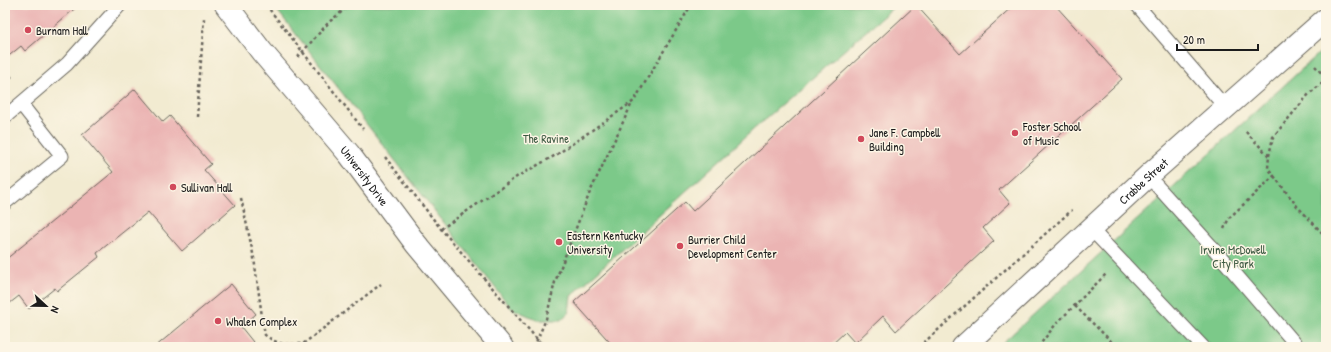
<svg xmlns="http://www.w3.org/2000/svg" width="1331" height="352" font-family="'Patrick Hand',sans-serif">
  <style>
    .green { fill: #7bc989; stroke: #4c7252 }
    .building { fill: #ebb4b3 }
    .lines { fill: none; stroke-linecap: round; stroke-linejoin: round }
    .service-casing { stroke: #67645b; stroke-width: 15 }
    .minor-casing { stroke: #67645b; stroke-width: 24 }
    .path { stroke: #67645b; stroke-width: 2.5; stroke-dasharray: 3 3; stroke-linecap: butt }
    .service { stroke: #fff; stroke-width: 13 }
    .minor { stroke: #fff; stroke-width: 22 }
    .poi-dot { fill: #d1495b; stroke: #fcf5e5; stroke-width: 1.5 }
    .labels { text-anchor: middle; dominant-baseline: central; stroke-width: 3; stroke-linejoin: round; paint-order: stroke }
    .poi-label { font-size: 12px; fill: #1c1c1c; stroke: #fcf5e5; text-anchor: start }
    .park-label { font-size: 12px; fill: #3d5942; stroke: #fcf5e5 }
    .street-label { font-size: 12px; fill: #1c1c1c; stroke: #fcf5e5 }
  </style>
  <rect width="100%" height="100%" fill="#fcf5e5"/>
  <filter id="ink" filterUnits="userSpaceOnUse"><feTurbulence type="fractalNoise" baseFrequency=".025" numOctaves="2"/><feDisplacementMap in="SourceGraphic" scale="8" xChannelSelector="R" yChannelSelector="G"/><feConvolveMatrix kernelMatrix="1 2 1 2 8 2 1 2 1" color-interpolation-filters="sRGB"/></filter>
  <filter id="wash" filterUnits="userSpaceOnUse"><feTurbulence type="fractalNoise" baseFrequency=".012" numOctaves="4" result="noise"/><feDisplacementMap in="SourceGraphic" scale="16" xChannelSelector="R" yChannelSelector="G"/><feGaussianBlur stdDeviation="0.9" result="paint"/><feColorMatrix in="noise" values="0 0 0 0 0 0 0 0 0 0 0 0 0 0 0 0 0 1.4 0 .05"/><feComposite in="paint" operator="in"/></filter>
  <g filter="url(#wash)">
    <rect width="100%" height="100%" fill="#f2ebd1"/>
    <path class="green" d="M273,5H896L754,129L571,296L569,312L561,320H538L511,308Z
      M1326,47V347H998Z"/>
    <g id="blocks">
      <path class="building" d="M5,5H79L25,51L21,46L5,59Z
        M916,5L960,54L1014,5H1055L1122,79L999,190L1010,203L983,228L994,241L896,331L883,316L855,343L845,332L829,347H614L574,302L685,202L693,211Z
        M135,89L163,122L170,116L211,164L204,170L235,205L182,251L148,212L97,253L99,257L57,291L55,288L29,309L19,296L5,307V260L113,172L82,135Z
        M231,284L256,314L241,327L257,347H155Z"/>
    </g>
  </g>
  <g filter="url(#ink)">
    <use href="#blocks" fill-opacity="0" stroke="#67645b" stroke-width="1"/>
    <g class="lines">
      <g class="service-casing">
        <path id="service" d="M1137,5L1226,108
          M5,117L67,64L120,5
          M1148,176L1214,249L1298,347
          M5,203L62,156L21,104
          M1090,228L1203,347"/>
      </g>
      <g class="minor-casing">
        <g id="minor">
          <path id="s1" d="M226,5L262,52L349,154L416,244L502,347"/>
          <path id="s2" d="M963,347L1148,176L1326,19"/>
        </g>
      </g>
      <path class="path" d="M266,5L363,129
        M298,57L329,22L350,5
        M1315,66L1326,78
        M5,82L12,76
        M197,117L204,18
        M1269,156L1273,137L1309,94L1326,80
        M385,157L441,229L544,347
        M1274,176L1297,206L1326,237
        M241,198L254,258L263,324L265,335L274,341L283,344H303L381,284
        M441,229L518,176L556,155L634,101L691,5
        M1224,229L1229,218L1274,176L1268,168L1269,156L1244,130
        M1075,306L1117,347
        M534,347L546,319L555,282L590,192L633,101
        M919,347L1072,210
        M1038,347L1056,324L1106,274"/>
      <use href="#service" class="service"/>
      <use href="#minor" class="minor"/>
    </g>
  </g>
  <g class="poi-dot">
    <circle cx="28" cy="30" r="4"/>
    <circle cx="1015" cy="133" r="4"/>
    <circle cx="861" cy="139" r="4"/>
    <circle cx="173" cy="187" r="4"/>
    <circle cx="559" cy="242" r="4"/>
    <circle cx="680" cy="246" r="4"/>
    <circle cx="218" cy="321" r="4"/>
  </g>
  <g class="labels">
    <g class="poi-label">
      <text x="36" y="30">Burnam Hall</text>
      <text x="1023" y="126">Foster School<tspan x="1023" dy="14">of Music</tspan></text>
      <text x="869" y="132">Jane F. Campbell<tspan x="869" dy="14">Building</tspan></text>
      <text x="181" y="187">Sullivan Hall</text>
      <text x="567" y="235">Eastern Kentucky<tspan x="567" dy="14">University</tspan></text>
      <text x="688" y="239">Burrier Child<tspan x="688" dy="14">Development Center</tspan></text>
      <text x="226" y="321">Whalen Complex</text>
    </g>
    <g class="park-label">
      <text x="546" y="138">The Ravine</text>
      <text x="1233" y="249">Irvine McDowell<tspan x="1233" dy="14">City Park</tspan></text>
    </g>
    <g class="street-label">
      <text stroke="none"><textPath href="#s1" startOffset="220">University Drive</textPath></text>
      <text stroke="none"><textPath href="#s2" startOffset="245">Crabbe Street</textPath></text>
    </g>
  </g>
  <rect width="1331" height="352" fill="none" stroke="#fcf5e5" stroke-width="20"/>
  <g transform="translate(46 306) rotate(112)" stroke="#fcf5e5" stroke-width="3" paint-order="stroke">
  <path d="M0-3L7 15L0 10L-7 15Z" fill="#1c1c1c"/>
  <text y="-6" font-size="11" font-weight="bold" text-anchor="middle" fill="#1c1c1c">N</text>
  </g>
  <path d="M1177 44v6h81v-6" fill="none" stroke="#1c1c1c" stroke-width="2"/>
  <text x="1183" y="44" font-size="12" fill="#1c1c1c" stroke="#fcf5e5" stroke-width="3" paint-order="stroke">20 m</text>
</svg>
